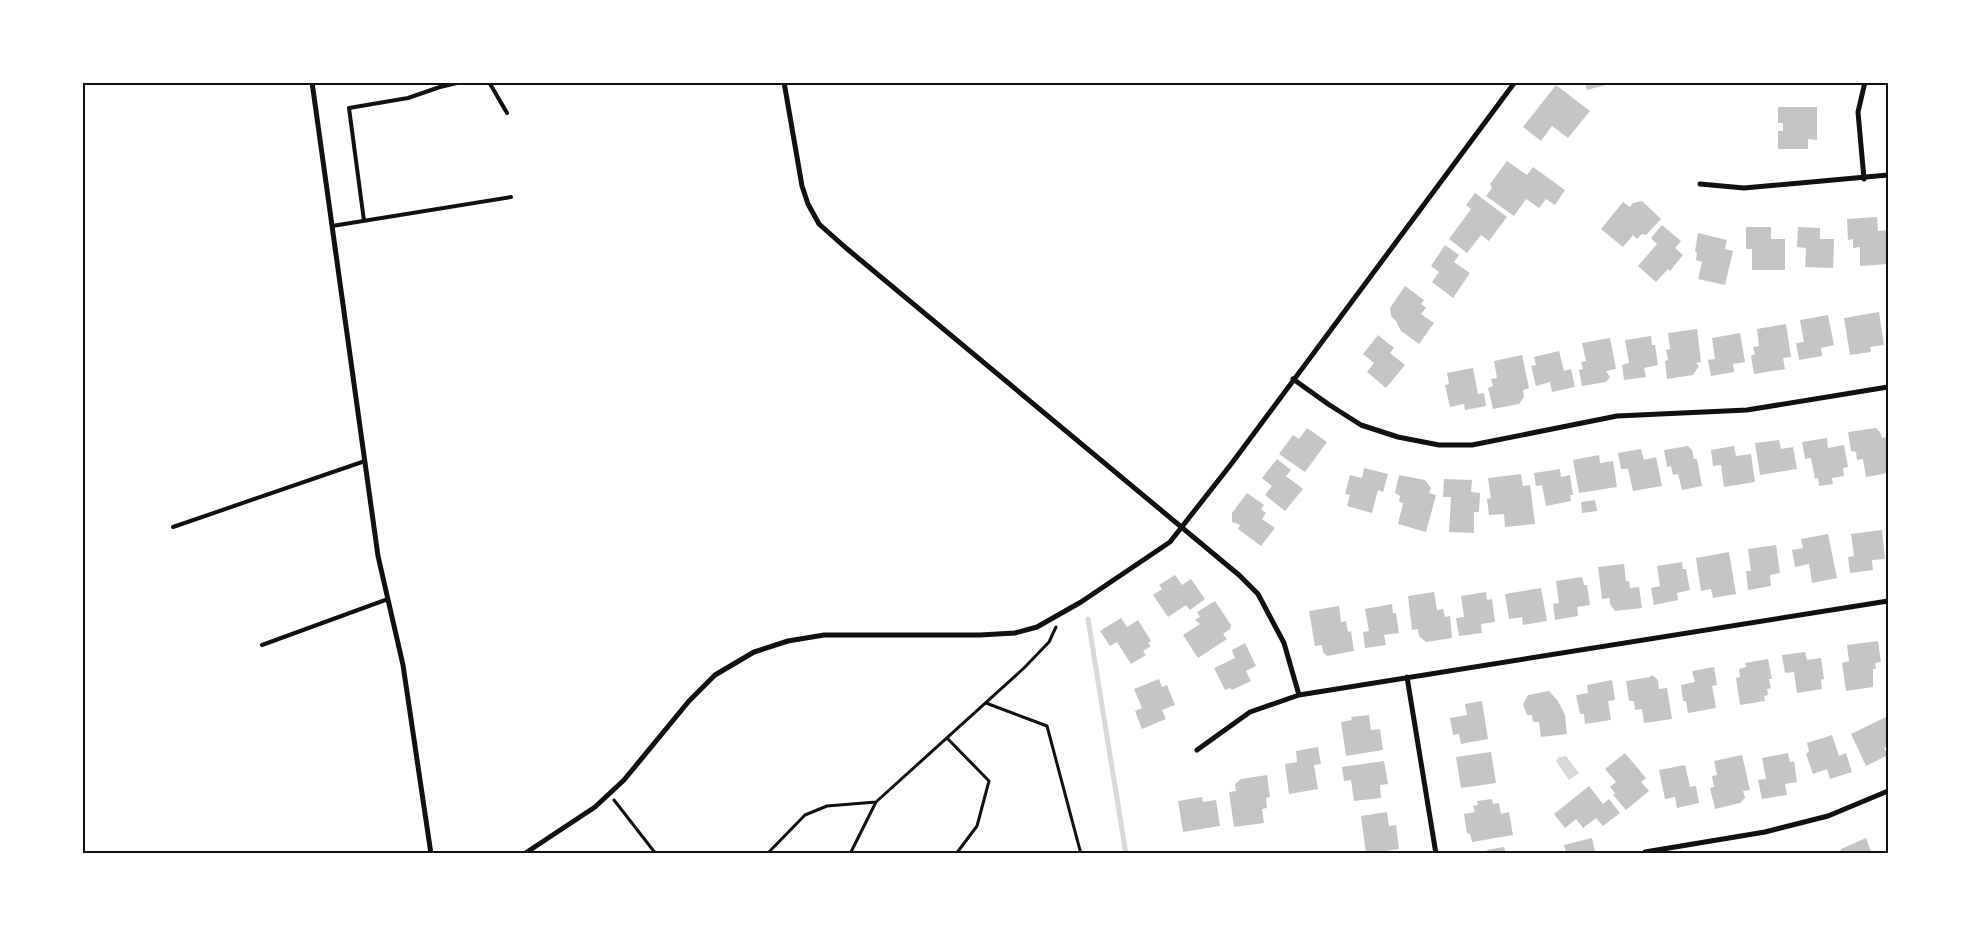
<svg xmlns="http://www.w3.org/2000/svg" width="1971" height="936" font-family="Rubik,sans-serif">
  <style>
    .water { fill: #d9d9d9 }
    .lines { fill: none; stroke-linecap: round; stroke-linejoin: round }
    .stream { stroke: #d9d9d9; stroke-width: 5 }
    .building { fill: #c4c4c4 }
    .path { stroke: #111; stroke-width: 3 }
    .service { stroke: #111; stroke-width: 4 }
    .minor { stroke: #111; stroke-width: 5 }
    .neatline { fill: none; stroke: #111; stroke-width: 2 }
  </style>
  <rect width="100%" height="100%" fill="#fff"/>
  <path class="water" d="M1566,756L1579,773L1569,780L1556,761L1559,757Z"/>
  <g class="lines">
    <path class="stream" d="M1088,619L1126,854"/>
  </g>
  <path class="building" d="M1585,82H1607L1606,85L1587,90Z
    M1556,85L1590,111L1568,138L1552,126L1541,141L1523,127Z
    M1778,107H1817V140L1808,139V149H1778V131H1783V123H1778Z
    M1507,161L1527,175L1533,167L1565,190L1555,205L1546,199L1539,208L1526,199L1514,216L1486,196L1492,188L1490,184Z
    M1475,193L1507,217L1489,241L1481,235L1467,253L1449,239L1471,209L1466,205Z
    M1642,201L1661,219L1646,235L1642,234L1637,239L1633,235L1623,247L1601,229L1623,202L1630,207L1633,203Z
    M1877,217L1878,231L1887,230L1888,264L1860,266V247L1853,248V239L1848,240L1847,219Z
    M1662,225L1681,241L1675,248L1683,255L1670,271L1668,269L1656,282L1638,266L1657,244L1651,238Z
    M1746,227H1771V239H1785V270H1752V249H1746Z
    M1798,227L1820,228V239H1834L1833,268L1805,267L1806,248L1797,247Z
    M1698,233L1727,240L1725,249L1733,251L1725,285L1698,279L1702,262L1696,260L1697,253L1695,251Z
    M1445,245L1459,255L1454,262L1470,273L1453,298L1432,282L1439,272L1431,266Z
    M1405,286L1424,300L1421,304L1426,308L1421,314L1434,323L1419,344L1401,331L1396,321L1391,316L1390,308Z
    M1879,312L1884,345L1870,347L1871,352L1850,355L1844,318Z
    M1828,315L1834,345L1821,348L1822,356L1799,360L1796,343L1804,342L1800,320Z
    M1786,324L1791,357L1783,358L1785,369L1754,374L1751,356L1755,354L1753,347L1759,346L1757,329Z
    M1697,329L1701,362L1696,363L1699,366L1693,375L1667,379L1665,361L1668,360L1666,350L1670,349L1668,333Z
    M1740,333L1745,362L1733,364L1734,372L1711,376L1708,360L1715,359L1712,338Z
    M1378,335L1394,348L1390,353L1405,365L1386,388L1367,372L1374,363L1363,354Z
    M1651,336L1652,345H1655L1658,365L1644,368L1646,377L1624,380L1622,365L1629,363L1625,340Z
    M1610,338L1616,369L1606,371L1610,377L1606,382L1582,386L1579,370L1583,369L1581,362L1586,361L1582,343Z
    M1559,351L1564,371L1571,369L1575,387L1552,392L1550,382L1536,386L1531,366L1536,365L1534,357Z
    M1522,355L1529,388L1523,390L1524,397L1519,404L1493,409L1488,388L1493,386L1491,379L1497,378L1494,361Z
    M1473,368L1478,394L1484,393L1486,406L1465,410L1464,404L1450,407L1445,385L1449,384L1447,373Z
    M1307,428L1327,442L1305,472L1279,454L1293,435L1299,439Z
    M1876,428L1880,432L1882,438L1888,437V473L1866,477L1863,459L1857,460L1856,452L1851,451L1848,432Z
    M1827,438L1828,448L1844,445L1848,467L1843,468L1844,476L1832,478L1833,484L1819,486L1818,478L1815,479L1811,458L1805,459L1802,442Z
    M1779,440L1781,449L1793,447L1797,469L1760,475L1755,443Z
    M1688,446L1692,450L1694,459H1697L1702,486L1682,490L1678,474L1673,475L1671,466L1667,467L1664,450Z
    M1734,446L1736,456L1751,454L1755,482L1724,487L1721,465L1713,466L1711,450Z
    M1641,449L1644,460L1656,457L1662,486L1633,491L1628,469H1621L1618,453Z
    M1599,455L1600,463L1613,461L1617,487L1579,493L1573,460Z
    M1277,459L1291,470L1286,476L1303,489L1285,511L1265,495L1272,486L1262,478Z
    M1364,468L1388,474L1383,492L1378,490L1372,513L1347,506L1350,495L1345,494L1350,475L1362,478Z
    M1560,469L1561,477L1570,475L1573,495H1570L1571,501L1546,506L1542,485L1536,486L1534,473Z
    M1521,474L1523,486L1530,485L1535,524L1505,527L1504,514L1489,515L1487,499L1491,498L1488,478Z
    M1399,475L1425,480L1431,488L1429,493L1436,495L1426,532L1398,524L1403,503L1399,502L1400,496L1395,493Z
    M1444,479L1472,480L1471,492L1480,493L1479,512H1474V533L1449,532L1451,497H1443Z
    M1247,493L1264,505L1261,509L1266,513L1262,519L1275,528L1261,546L1238,529L1240,525L1232,522V513Z
    M1595,500L1597,511L1582,513L1581,502Z
    M1882,530L1885,559L1872,560L1873,570L1850,573L1848,557L1854,556L1851,534Z
    M1828,534L1837,578L1812,583L1809,564L1795,567L1792,550L1803,548L1801,539Z
    M1776,545L1780,573L1770,575L1771,586L1748,590L1746,571H1751L1748,549Z
    M1729,552L1736,594L1713,598L1711,589L1701,591L1696,558Z
    M1682,562L1683,569H1686L1690,590L1677,593L1678,600L1654,605L1651,588L1660,586L1657,566Z
    M1624,564L1626,581H1629L1630,588L1639,587L1642,608L1615,611L1610,604V598L1602,599L1598,567Z
    M1175,575L1182,585L1191,579L1205,599L1190,610L1186,605L1168,617L1153,595L1162,589L1159,585Z
    M1582,577L1584,585H1587L1590,605L1577,607L1578,616L1555,620L1553,604L1559,603L1556,581Z
    M1541,588L1547,621L1523,625L1522,617L1509,619L1505,594Z
    M1434,592L1437,610L1443,609L1445,617L1450,616L1452,638L1426,642L1419,636L1418,629L1412,630L1408,596Z
    M1486,592L1487,600L1492,599L1495,622L1481,624L1482,633L1459,636L1456,618L1464,617L1461,596Z
    M1215,601L1231,625L1230,629L1223,634L1227,639L1198,658L1183,635L1200,624L1195,620L1200,617L1197,612Z
    M1392,604L1393,613H1396L1399,633L1384,635L1386,645L1365,648L1363,632L1369,631L1365,609Z
    M1339,606L1341,622L1346,621L1348,632L1351,631L1354,651L1327,656L1323,652L1322,645L1315,646L1309,611Z
    M1121,618L1127,627L1138,620L1151,641L1148,643L1151,646L1143,651L1146,655L1131,664L1117,642L1110,646L1100,631Z
    M1878,641L1881,662L1875,663L1876,669H1873V687L1846,691L1842,663L1849,661L1847,645Z
    M1245,643L1256,666L1246,671L1251,681L1232,690L1230,688L1225,690L1214,668L1235,658L1232,650Z
    M1805,652L1807,660L1821,658L1824,679L1821,680L1822,689L1797,693L1794,672L1785,673L1782,655Z
    M1768,659L1772,679H1769L1771,688L1767,689L1768,695L1764,696L1765,701L1740,705L1736,678L1740,677L1739,669L1746,667L1745,663Z
    M1714,667L1717,685L1712,686L1716,708L1688,713L1686,701H1683L1681,685L1695,682L1692,671Z
    M1652,675L1658,680L1659,689L1667,688L1672,719L1644,723L1642,709L1635,710L1634,701H1629L1626,681L1650,677Z
    M1159,679L1162,687L1167,685L1175,705L1162,710L1166,719L1142,729L1135,711L1142,708L1134,689Z
    M1612,680L1615,700L1608,701L1611,720L1585,724L1584,714H1580L1576,695L1588,693L1587,685Z
    M1549,691L1558,701L1565,715L1567,734L1541,737L1539,722H1533L1532,715H1527L1523,704L1528,695Z
    M1482,701L1488,739L1461,744L1459,734L1453,735L1450,718L1467,715L1465,704Z
    M1369,715L1371,730L1380,729L1383,750L1346,756L1341,722L1352,720L1351,717Z
    M1888,716V746L1884,748L1888,755L1866,766L1851,734Z
    M1832,735L1839,756L1846,753L1852,772L1830,779L1827,769L1813,774L1806,754L1809,751L1807,743Z
    M1318,747L1321,764L1314,765L1318,789L1289,794L1285,764L1297,762L1296,751Z
    M1491,752L1496,783L1461,788L1456,757Z
    M1625,753L1646,778L1641,782L1649,791L1626,810L1613,795L1615,793L1610,787L1616,782L1605,769Z
    M1788,753L1790,762L1794,761L1797,782L1785,784L1787,795L1762,799L1758,780L1766,779L1762,758Z
    M1742,755L1750,790L1743,791L1745,798L1740,803L1715,809L1710,788L1714,787L1712,776L1717,775L1714,761Z
    M1384,761L1388,784L1380,785L1381,798L1354,801L1351,780L1344,781L1342,767Z
    M1685,765L1690,787L1696,786L1699,803L1677,808L1675,797L1665,799L1659,770Z
    M1267,775L1270,797L1266,798L1267,808L1262,809L1264,823L1234,827L1229,792L1236,791L1235,784L1241,779Z
    M1589,786L1603,804L1609,799L1620,813L1603,826L1596,818L1583,828L1576,819L1565,828L1554,814Z
    M1202,797L1203,802L1216,800L1220,826L1183,832L1178,801Z
    M1492,799L1493,804L1499,803L1501,814L1509,812L1513,835L1472,842L1470,834L1467,833L1464,814L1475,812L1473,806L1478,805L1477,801Z
    M1387,812L1389,826L1396,825L1399,849L1366,854L1361,816Z
    M1592,838L1595,852L1600,851L1601,854H1566L1564,845Z
    M1866,838L1872,854H1839L1841,849Z
    M1504,847L1506,854H1487V850Z"/>
  <g class="lines">
    <path class="path" d="M986,703L1047,726L1081,854
      M947,738L989,781L977,826L956,854
      M614,800L656,854
      M767,854L805,815L827,806L876,802L1024,668L1049,642L1056,627
      M850,854L876,802"/>
    <path class="service" d="M489,82L507,113
      M364,221L349,108L408,98L440,87L461,82
      M332,226L511,197
      M173,527L365,461
      M262,645L388,599"/>
    <path class="minor" d="M312,82L378,556L403,665L431,854
      M784,82L802,186L808,204L819,224L846,248L1239,575L1258,594L1284,643L1299,695
      M1864,179L1858,112L1865,82
      M1700,184L1744,188L1888,175
      M1293,379L1328,404L1361,425L1398,437L1439,445H1472L1617,416L1747,410L1888,387
      M1407,677L1436,854
      M1197,750L1250,712L1299,695L1888,601
      M1645,852L1765,832L1828,816L1888,791
      M524,854L595,807L624,780L689,701L715,675L754,652L788,641L824,635H980L1015,633L1037,627L1081,602L1170,542L1232,463L1515,82"/>
  </g>
  <rect width="1971" height="936" fill="none" stroke="#ffffff" stroke-width="168"/>
  <rect x="84" y="84" width="1803" height="768" class="neatline"/>
</svg>
